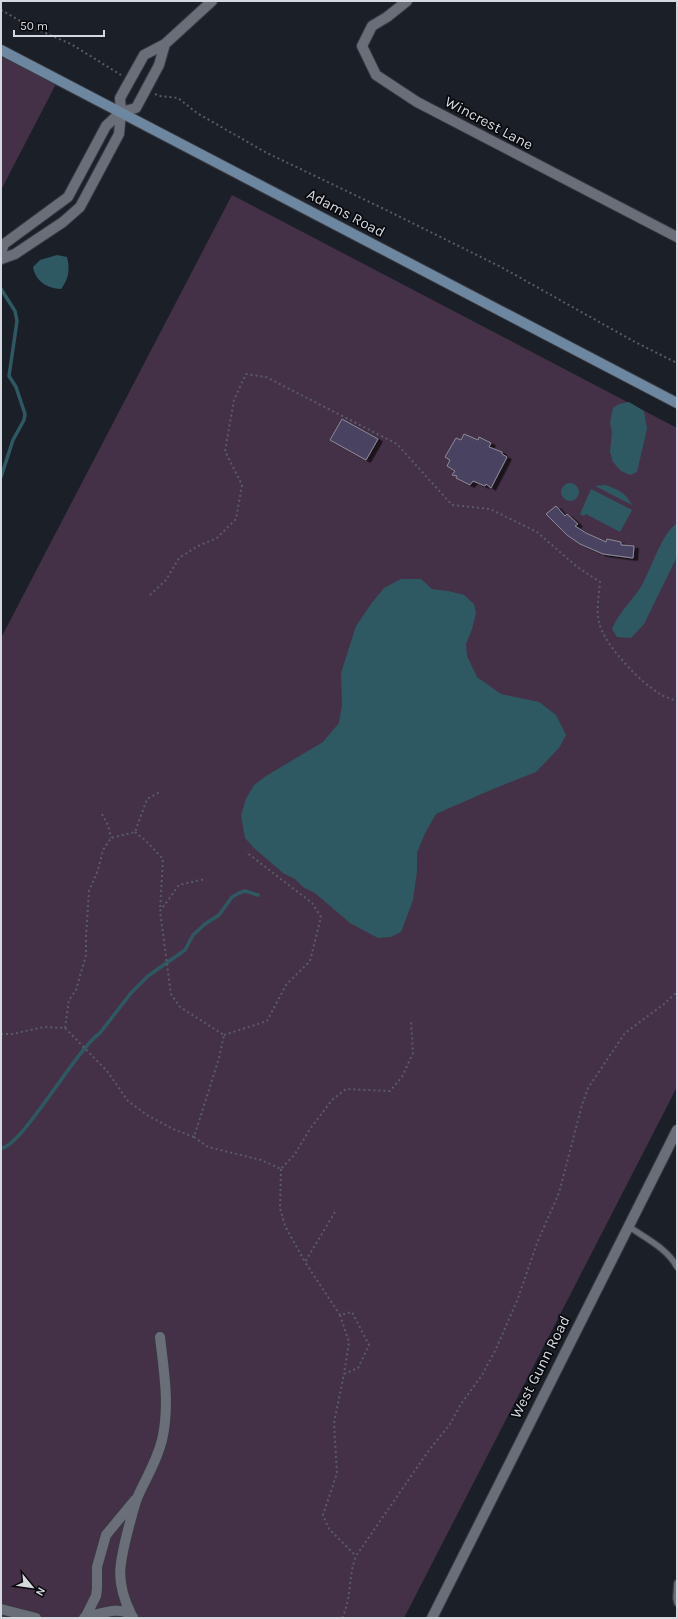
<svg xmlns="http://www.w3.org/2000/svg" width="678" height="1619" font-family="Karla,sans-serif">
  <style>
    .green { fill: #453147 }
    .water { fill: #2e5963 }
    .lines { fill: none; stroke-linecap: round; stroke-linejoin: round }
    .stream { stroke: #2e5963; stroke-width: 3.5 }
    .building { fill: #4a4260; stroke: #8d8a97; filter: url(#shadow) }
    .service-casing { stroke: #383a42; stroke-width: 8 }
    .minor-casing { stroke: #383a42; stroke-width: 12 }
    .secondary-casing { stroke: #383a42; stroke-width: 12 }
    .path { stroke: #595c65; stroke-width: 2; stroke-dasharray: 2 3; stroke-linecap: butt }
    .service { stroke: #6a6e79; stroke-width: 5.5 }
    .minor { stroke: #6a6e79; stroke-width: 10 }
    .secondary { stroke: #6e87a0; stroke-width: 10 }
    .labels { text-anchor: middle; dominant-baseline: central; stroke-width: 3.5; stroke-linejoin: round; paint-order: stroke }
    .street-label { font-size: 15px; fill: #d6d8df; stroke: #07090d }
  </style>
  <defs>
    <filter id="shadow"><feDropShadow dx="4.5" dy="2.5" stdDeviation="0" flood-color="#0009"/></filter>
  </defs>
  <rect width="100%" height="100%" fill="#1b1f28"/>
  <path class="green" d="M1,56L56,84L1,190Z
    M232,195L677,428V1087L404,1618H1V638Z"/>
  <path class="water" d="M57,255L67,257C70,270 69,278 61,289C47,288 36,282 33,267L40,260Z
    M629,402L644,411L647,429L637,472L630,475L621,471L613,462L610,452L612,432L610,422L613,408L619,404Z
    M561 492a9 9 0 1 1 18 0a9 9 0 1 1-18 0Z
    M605,485C618,489 626,493 632,505L595,486Z
    M591,489L632,510L620,532L586,514L584,516L580,514Z
    M677,523V553L675,561L644,624L631,638L617,637L612,629C619,612 633,600 642,585C651,569 662,533 677,523Z
    M401,579H421L432,589L448,591L464,595L474,604L476,613L472,629L466,644L467,656L477,677L501,694L539,702L556,715L566,735L559,748L536,772L493,789L436,814L425,833L417,853V871L413,900L401,932L390,937L378,938L350,923L315,893L303,887L295,879L283,873L254,848L245,838L241,815L246,799L254,785L266,776L323,742L339,723L342,705L341,673L356,626L371,604L384,588Z"/>
  <g class="lines">
    <path class="stream" d="M1,289L15,311L17,321L9,376L16,387L25,414L24,420L13,440L1,477
      M1,1148C22,1147 76,1049 100,1033L131,993L148,976L185,950L193,935L205,924L219,915L232,897L239,893L245,891L258,895"/>
  </g>
  <path class="building" d="M342,419L378,439L366,460L330,440Z
    M464,434L478,440L479,437L491,443L489,447L502,452V454L507,457L491,488L486,484L485,486L473,481L470,485L456,478L457,476L452,475L455,471L447,466L450,460L445,457L456,438L461,440Z
    M556,506L565,516L567,514L578,524L575,526L586,533L606,542L607,539L621,542V545L634,546L633,558L603,554L580,544L567,535L546,514Z"/>
  <g class="lines">
    <g class="service-casing">
      <path id="service" d="M628,1226C645,1238 667,1248 677,1267
        M677,1583L676,1598L677,1603"/>
    </g>
    <g class="minor-casing">
      <path id="minor" d="M407,1L387,17L372,26L362,46L376,75L417,102L677,237
        M165,44L212,1
        M1,253L4,244L68,197L106,126L121,112
        M1,259L15,254L63,222L80,207L119,134L121,112L120,98L144,55L165,44L159,65L136,108L121,112
        M1,1609L36,1618
        M131,1614C114,1579 120,1562 129,1526C132,1516 134,1506 138,1496C146,1478 157,1461 162,1440C170,1406 164,1372 160,1337
        M84,1618C98,1615 121,1604 133,1617
        M85,1618L96,1596L97,1589V1567L106,1535L135,1500
        M432,1618L677,1130"/>
    </g>
    <g class="secondary-casing">
      <path id="secondary" d="M1,50L677,403"/>
    </g>
    <path class="path" d="M1,10L29,26L71,44L121,75
      M155,94L159,96L178,98L197,113L265,152L382,208L501,267L635,342L677,363
      M150,595L166,580L179,558L198,546L217,538L236,519L242,485L225,451L234,400L246,374L266,377L397,444L452,505L490,509L537,532L576,566L600,582C599,594 596,610 599,622C604,645 640,682 660,694C665,697 671,699 677,701
      M102,814L108,825L111,838
      M135,832L146,841L163,859L160,910
      M65,1028L69,1000L76,990L86,955V936L89,891L98,870L103,850L111,838L135,832L147,799L160,792
      M1,1034H12L44,1027L65,1028L107,1071L128,1101L147,1115L173,1129L194,1137L219,1058L224,1035L180,1007L171,994L160,911L179,885L205,879
      M224,1035L267,1021L286,985L310,961L321,917L312,903L246,852
      M194,1137L208,1147L261,1160L281,1169L295,1154L310,1129L332,1100L346,1089L390,1091L402,1077L413,1053L411,1021
      M281,1169L280,1208L285,1226L305,1262
      M335,1212L305,1262L340,1315L352,1312L369,1345L358,1368L344,1374L334,1423L337,1473L323,1515L329,1529L356,1556
      M340,1315L349,1342L344,1374
      M342,1618C352,1598 348,1576 356,1556L427,1453L450,1424L461,1404L482,1375L495,1351L517,1301L537,1243L559,1193L582,1105L588,1088L625,1033L664,1004L677,992"/>
    <use href="#service" class="service"/>
    <use href="#minor" class="minor"/>
    <use href="#secondary" class="secondary"/>
  </g>
  <g class="labels">
    <g class="street-label">
      <text transform="translate(489 123) rotate(28)">Wincrest Lane</text>
      <text transform="translate(346 213) rotate(28)">Adams Road</text>
      <text transform="translate(540 1367) rotate(-63)">West Gunn Road</text>
    </g>
  </g>
  <rect width="678" height="1619" fill="none" stroke="#d6d8df" stroke-width="4"/>
  <g transform="translate(32 1587) rotate(119)" stroke="#07090d" stroke-width="3" paint-order="stroke">
  <path d="M0-3L7 15L0 10L-7 15Z" fill="#d6d8df"/>
  <text y="-6" font-size="11" font-weight="bold" text-anchor="middle" fill="#d6d8df">N</text>
  </g>
  <path d="M14 30v6h90v-6" fill="none" stroke="#d6d8df" stroke-width="2"/>
  <text x="20" y="30" font-size="12" fill="#d6d8df" stroke="#07090d" stroke-width="3" paint-order="stroke">50 m</text>
</svg>
